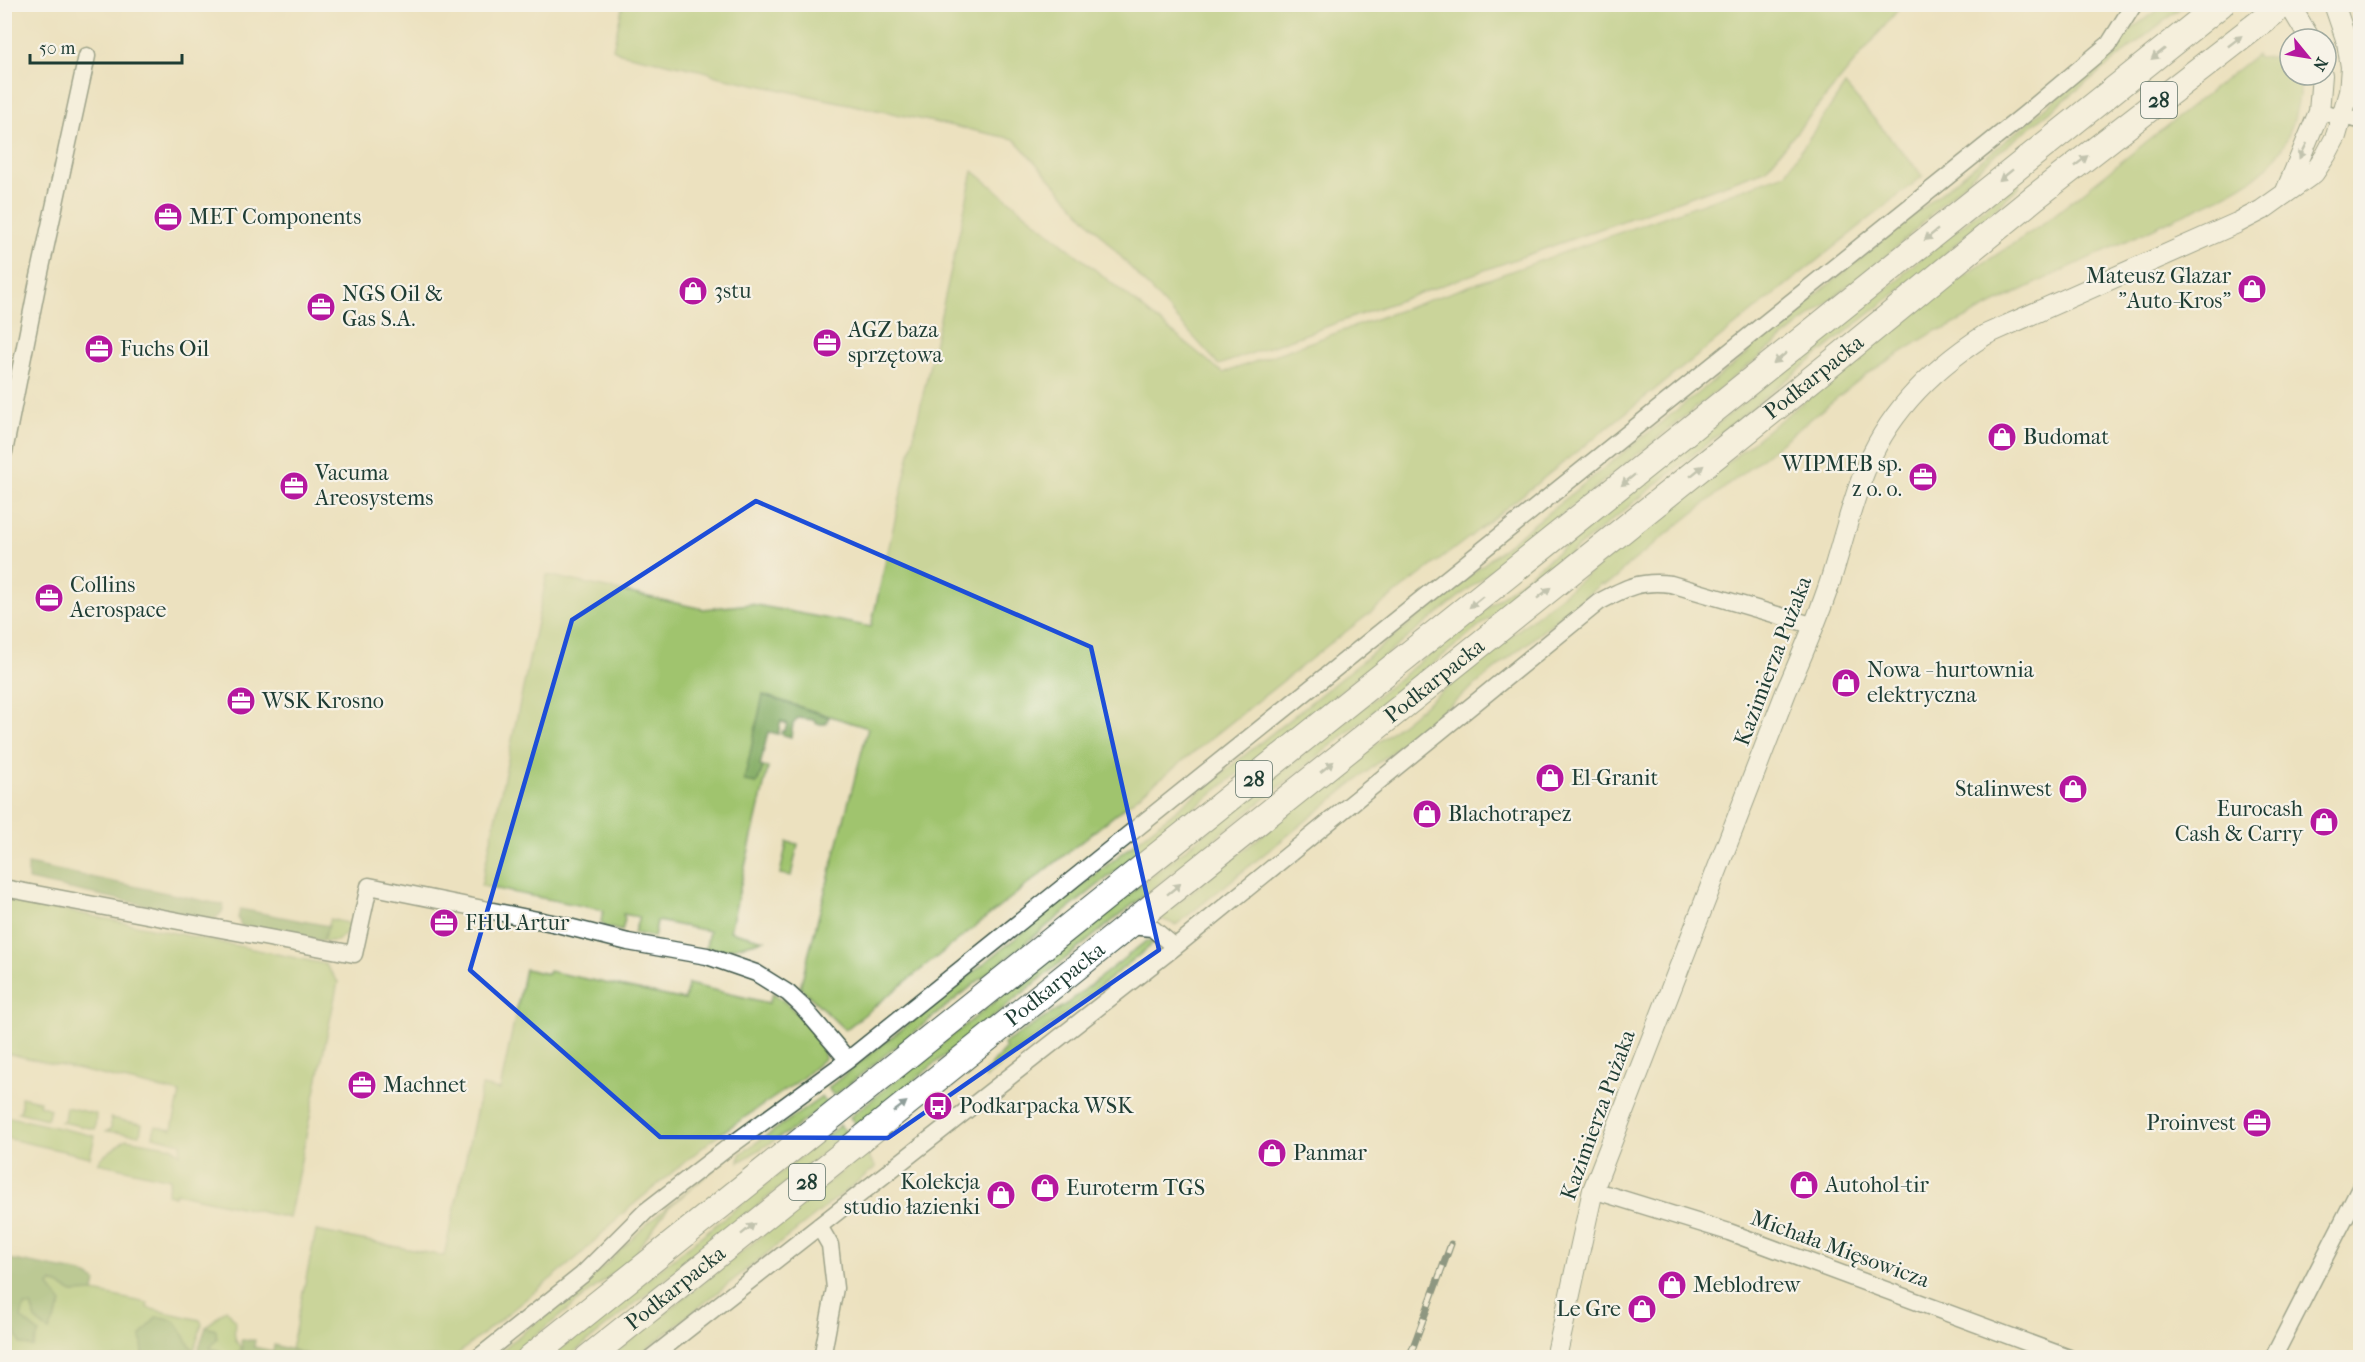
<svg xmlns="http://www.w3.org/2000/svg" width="2365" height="1362" font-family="'IM FELL French Canon',serif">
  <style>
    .green { fill: #a0c46e; stroke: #608051; stroke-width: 1.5 }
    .forest { fill: #80aa61; stroke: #50744a; stroke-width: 1.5 }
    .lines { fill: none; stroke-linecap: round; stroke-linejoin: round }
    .minor-casing { stroke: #3e5649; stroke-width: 19 }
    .tertiary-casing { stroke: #3e5649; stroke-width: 22 }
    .primary-casing { stroke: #3e5649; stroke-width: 28 }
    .minor { stroke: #fff; stroke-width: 16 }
    .tertiary { stroke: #fff; stroke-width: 20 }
    .primary { stroke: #fff; stroke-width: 26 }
    .rail-casing { stroke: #1f3d34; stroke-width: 7 }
    .rail { stroke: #f7f3e8; stroke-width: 4.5; stroke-dasharray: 14; stroke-linecap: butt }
    .oneway { fill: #8f9e9a }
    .marked { fill: none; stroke: #1d4ed8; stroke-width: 4.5; stroke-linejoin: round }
    .labels { text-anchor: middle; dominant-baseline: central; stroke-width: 4.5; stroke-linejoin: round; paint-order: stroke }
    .shield { fill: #f7f3e8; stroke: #60746a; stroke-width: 1.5 }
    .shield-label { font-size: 21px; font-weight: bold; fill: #1f3d34 }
    .poi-label { font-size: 22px; fill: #1f3d34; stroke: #f7f3e8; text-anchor: start }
    .street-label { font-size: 22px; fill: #1f3d34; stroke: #f7f3e8 }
  </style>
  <rect width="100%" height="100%" fill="#f7f3e8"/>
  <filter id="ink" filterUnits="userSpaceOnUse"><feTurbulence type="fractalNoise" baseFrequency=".0167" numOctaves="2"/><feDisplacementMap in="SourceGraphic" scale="12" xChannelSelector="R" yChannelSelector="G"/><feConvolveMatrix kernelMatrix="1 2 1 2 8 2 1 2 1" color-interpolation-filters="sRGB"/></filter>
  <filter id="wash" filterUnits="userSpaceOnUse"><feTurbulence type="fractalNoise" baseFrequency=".008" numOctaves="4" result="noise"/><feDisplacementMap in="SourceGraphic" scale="24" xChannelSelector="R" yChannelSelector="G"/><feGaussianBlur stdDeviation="1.35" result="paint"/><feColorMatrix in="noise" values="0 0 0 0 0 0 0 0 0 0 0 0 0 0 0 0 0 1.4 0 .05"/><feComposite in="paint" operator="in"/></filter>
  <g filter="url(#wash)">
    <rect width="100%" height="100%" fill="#ece1bf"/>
    <path class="green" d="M623,4H1902V5L1765,170L1219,365L1014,139L716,76L708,72L620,53L613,49Z
      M2164,5H2184L1985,163L1898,246L834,1096L828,1088L1748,353L1747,351L2108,57L2130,30Z
      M2256,55L2258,58L2287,56L2290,58V75L2301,76C2299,109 2291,144 2266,168C2245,189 2199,207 2171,220C2095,256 2019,289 1945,329L1937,330L1868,373L1622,570L1617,578L1604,585L1601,584L1176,925L1159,918L1944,289L2039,227Z
      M1845,85L1923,176L1471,536L1327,646L845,1030L800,987L868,728L763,695L750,781L757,783L763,767L768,768L730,931L764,940L725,950L706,948L709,931L657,921L654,937L634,933L639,917L623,914L625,919L622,931L605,927L601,922L603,910L481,886L547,575L703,609L751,604L871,627L973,171L1223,373L1785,174Z
      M2016,182L2020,186L1912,284L1909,283L1855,325L857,1126L850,1117L1903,276V273Z
      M787,842L798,844L791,876L780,874Z
      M5,898L325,964L338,982L289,1218L176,1193L175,1196L167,1194L170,1179L98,1163L101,1158L126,1139L172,1147L180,1154L181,1143L153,1136L155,1126L172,1129L180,1093L5,1053Z
      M330,919L351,924L348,931L337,941H322Z
      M1146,941L1154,943L986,1078L984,1074L1006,1048L1003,1044L1064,1006Z
      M525,969L548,974L549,971L685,1000L688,984L769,1003L773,993C793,1007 820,1033 825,1058L800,1080L714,1138L622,1214L578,1257L454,1357L317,1358L291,1349L316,1231L444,1256L482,1086L500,1090Z
      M21,1097L40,1101L39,1105L50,1109L47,1119L18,1112L21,1110Z
      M822,1097L826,1103L792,1130L739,1162L740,1154Z
      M66,1107L96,1114L95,1129L61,1122L64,1120Z
      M5,1116L95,1136L90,1157L5,1138Z
      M111,1118L142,1124L140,1135L107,1131L111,1129Z
      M840,1125L847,1134L568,1357L549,1358Z
      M746,1142L668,1208L639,1247L638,1253L509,1357L492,1358L601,1269L648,1223Z
      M865,1153L876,1167L636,1357L609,1358Z
      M53,1282L73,1293L94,1292L148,1303L147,1308L200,1320L202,1324L194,1351L186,1341L143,1353L149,1358L5,1357L4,1330L15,1331L24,1305L31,1306L37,1321L49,1331V1286Z
      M226,1309L235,1320C234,1332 233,1340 242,1349L235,1355L227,1356C221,1351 216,1351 210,1348L216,1330L206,1327Z"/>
    <path class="forest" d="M763,695L829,717L826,724H817L813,720L798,718L793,724L791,737L781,734L782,731H785L787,724L781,721L778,734L768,732L760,766L763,767L757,783L744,781Z
      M28,864L224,905L222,912L214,920L28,880Z
      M240,909L329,926L322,941L241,926L238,918Z
      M4,1258L82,1273L96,1281L94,1292L73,1293L52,1282L49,1286L62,1303L49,1331L37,1321L31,1306H24L21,1318L39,1333L33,1347L21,1344L15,1331L5,1330Z
      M156,1317C183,1317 179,1332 194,1351L192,1357H149L143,1353L141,1336Z
      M206,1327L216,1330L217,1339L210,1348L220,1351L227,1356L235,1355L232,1357H196Z
      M241,1340H255L254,1347L273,1351L274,1345L317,1357H238L242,1353Z"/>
  </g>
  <g filter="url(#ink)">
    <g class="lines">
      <g class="minor-casing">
        <path id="minor" d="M2319,112L2360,120
          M4,452L37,286L87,56
          M4,888L354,954L369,886L557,924L628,942L707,956L756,973L788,993L802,1006L848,1060
          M1129,926L1152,928L1175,947
          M1593,1190L1729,1232L2069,1358
          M819,1226L830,1245L835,1288L822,1358
          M478,1358L582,1275L646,1211L726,1149L848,1060L2024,115L2109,44L2134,4
          M651,1358L1175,947L1599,602C1625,588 1640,580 1671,584L1815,626
          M2273,1358L2360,1188"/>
      </g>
      <g class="tertiary-casing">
        <path id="tertiary" d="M2289,4L2310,39
          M2286,191L2319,112L2322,75
          M1556,1358L1593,1190L1786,692C1802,655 1818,619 1830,582C1842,545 1850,508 1864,473C1887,413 1932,369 1985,335L2237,223L2262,210L2314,173L2326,155L2336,136L2349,92L2351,67L2347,42L2334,4"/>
      </g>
      <g class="primary-casing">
        <g id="primary">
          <path d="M530,1358L2221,4"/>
          <path id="s1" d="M588,1358L1833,362L2035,197L2284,4"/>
        </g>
      </g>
      <use href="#minor" class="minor"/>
      <use href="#tertiary" class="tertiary"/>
      <use href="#primary" class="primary"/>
      <g class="rail-casing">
        <path id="rail" d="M1409,1358L1451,1244"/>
      </g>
      <use href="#rail" class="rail"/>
    </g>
    <defs><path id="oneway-solid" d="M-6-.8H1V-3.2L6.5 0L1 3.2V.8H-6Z" transform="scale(1.5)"/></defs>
    <g class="oneway">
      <use href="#oneway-solid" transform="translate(2235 41) rotate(-38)"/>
      <use href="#oneway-solid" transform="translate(2158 54) rotate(142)"/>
      <use href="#oneway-solid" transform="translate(2303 151) rotate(117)"/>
      <use href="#oneway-solid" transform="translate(2081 161) rotate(-38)"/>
      <use href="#oneway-solid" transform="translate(2006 175) rotate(141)"/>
      <use href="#oneway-solid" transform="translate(1931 235) rotate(141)"/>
      <use href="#oneway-solid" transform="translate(1780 358) rotate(141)"/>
      <use href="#oneway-solid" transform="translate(1697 471) rotate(-39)"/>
      <use href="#oneway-solid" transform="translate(1628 480) rotate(141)"/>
      <use href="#oneway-solid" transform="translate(1544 593) rotate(-39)"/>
      <use href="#oneway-solid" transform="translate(1476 602) rotate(141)"/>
      <use href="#oneway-solid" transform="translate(1327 767) rotate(-39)"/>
      <use href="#oneway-solid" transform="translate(1174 889) rotate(-39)"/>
      <use href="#oneway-solid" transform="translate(900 1107) rotate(-38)"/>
      <use href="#oneway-solid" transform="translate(748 1229) rotate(-39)"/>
    </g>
  </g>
  <path d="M0 0H2365V1362H0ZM756,501L1091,647L1159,950L888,1138L660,1137L470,970L572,620Z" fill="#ece1bf" fill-opacity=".55" fill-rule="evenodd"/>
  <path class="marked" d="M756,501L1091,647L1159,950L888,1138L660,1137L470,970L572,620Z"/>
  <defs>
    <g id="office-disc" transform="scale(1.5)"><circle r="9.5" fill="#b5179e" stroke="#f7f3e8"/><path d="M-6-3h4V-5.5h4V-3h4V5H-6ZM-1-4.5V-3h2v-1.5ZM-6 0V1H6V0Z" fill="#fff"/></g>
    <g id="shop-disc" transform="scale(1.5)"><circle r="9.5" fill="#b5179e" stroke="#f7f3e8"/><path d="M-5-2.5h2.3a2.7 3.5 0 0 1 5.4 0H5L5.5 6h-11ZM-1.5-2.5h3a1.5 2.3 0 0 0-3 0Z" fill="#fff"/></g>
    <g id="bus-disc" transform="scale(1.5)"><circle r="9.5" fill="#b5179e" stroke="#f7f3e8"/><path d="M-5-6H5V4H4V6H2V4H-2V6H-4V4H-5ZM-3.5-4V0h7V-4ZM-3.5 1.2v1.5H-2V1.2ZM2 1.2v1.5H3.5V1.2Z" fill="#fff"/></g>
  </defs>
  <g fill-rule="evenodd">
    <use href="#office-disc" x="168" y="217"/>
    <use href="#shop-disc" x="2252" y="289"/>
    <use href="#shop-disc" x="693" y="291"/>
    <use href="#office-disc" x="321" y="307"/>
    <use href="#office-disc" x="827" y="343"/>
    <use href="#office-disc" x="99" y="349"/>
    <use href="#shop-disc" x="2002" y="437"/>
    <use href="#office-disc" x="1923" y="477"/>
    <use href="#office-disc" x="294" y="486"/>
    <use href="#office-disc" x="49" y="598"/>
    <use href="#shop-disc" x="1846" y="683"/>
    <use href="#office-disc" x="241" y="701"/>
    <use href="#shop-disc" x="1550" y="778"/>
    <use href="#shop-disc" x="2073" y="789"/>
    <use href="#shop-disc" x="1427" y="814"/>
    <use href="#shop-disc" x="2324" y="822"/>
    <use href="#office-disc" x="444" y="923"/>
    <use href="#office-disc" x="362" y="1085"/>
    <use href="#bus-disc" x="938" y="1106"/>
    <use href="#office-disc" x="2257" y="1123"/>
    <use href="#shop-disc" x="1272" y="1153"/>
    <use href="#shop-disc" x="1804" y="1185"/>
    <use href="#shop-disc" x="1045" y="1188"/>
    <use href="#shop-disc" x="1001" y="1195"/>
    <use href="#shop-disc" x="1672" y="1285"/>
    <use href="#shop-disc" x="1642" y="1309"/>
  </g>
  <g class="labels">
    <g class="shield">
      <rect x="2141" y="82" width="36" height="36" rx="4.5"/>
      <rect x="1236" y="761" width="36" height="36" rx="4.5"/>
      <rect x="789" y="1164" width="36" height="36" rx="4.5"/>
    </g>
    <g class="shield-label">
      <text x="2159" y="100">28</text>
      <text x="1254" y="779">28</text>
      <text x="807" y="1182">28</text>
    </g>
    <g class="poi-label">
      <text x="189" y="217">MET Components</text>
      <text x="2231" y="276" text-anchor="end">Mateusz Glazar<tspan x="2231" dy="25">"Auto-Kros"</tspan></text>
      <text x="714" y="291">3stu</text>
      <text x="342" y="294">NGS Oil &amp;<tspan x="342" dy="25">Gas S.A.</tspan></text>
      <text x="848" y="330">AGZ baza<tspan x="848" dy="25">sprzętowa</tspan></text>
      <text x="120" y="349">Fuchs Oil</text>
      <text x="2023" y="437">Budomat</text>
      <text x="1902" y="464" text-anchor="end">WIPMEB sp.<tspan x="1902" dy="25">z o. o.</tspan></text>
      <text x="315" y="473">Vacuma<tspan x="315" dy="25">Areosystems</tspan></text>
      <text x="70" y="585">Collins<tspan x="70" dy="25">Aerospace</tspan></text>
      <text x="1867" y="670">Nowa - hurtownia<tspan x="1867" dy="25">elektryczna</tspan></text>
      <text x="262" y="701">WSK Krosno</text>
      <text x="1571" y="778">El-Granit</text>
      <text x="2052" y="789" text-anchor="end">Stalinwest</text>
      <text x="2303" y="809" text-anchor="end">Eurocash<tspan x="2303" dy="25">Cash &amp; Carry</tspan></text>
      <text x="1448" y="814">Blachotrapez</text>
      <text x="465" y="923">FHU Artur</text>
      <text x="383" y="1085">Machnet</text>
      <text x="959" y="1106">Podkarpacka WSK</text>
      <text x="2236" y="1123" text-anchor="end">Proinvest</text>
      <text x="1293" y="1153">Panmar</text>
      <text x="980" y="1182" text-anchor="end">Kolekcja<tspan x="980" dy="25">studio łazienki</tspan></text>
      <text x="1825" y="1185">Autohol-tir</text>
      <text x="1066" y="1188">Euroterm TGS</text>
      <text x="1693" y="1285">Meblodrew</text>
      <text x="1621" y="1309" text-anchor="end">Le Gre</text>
    </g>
    <g class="street-label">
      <text stroke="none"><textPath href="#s1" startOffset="1570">Podkarpacka</textPath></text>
      <text transform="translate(1773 661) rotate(-69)">Kazimierza Pużaka</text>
      <text stroke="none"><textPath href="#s1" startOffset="1084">Podkarpacka</textPath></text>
      <text stroke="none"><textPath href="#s1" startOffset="598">Podkarpacka</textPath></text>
      <text transform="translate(1598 1115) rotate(-70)">Kazimierza Pużaka</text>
      <text transform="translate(1840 1249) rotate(20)">Michała Mięsowicza</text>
      <text stroke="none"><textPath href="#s1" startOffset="112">Podkarpacka</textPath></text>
    </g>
  </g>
  <rect width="2365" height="1362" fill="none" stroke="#f7f3e8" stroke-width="24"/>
  <g transform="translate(2308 57) rotate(120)"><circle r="28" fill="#f7f3e8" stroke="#a1aaa0" stroke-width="1.5"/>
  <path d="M0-4.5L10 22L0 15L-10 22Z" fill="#b5179e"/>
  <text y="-9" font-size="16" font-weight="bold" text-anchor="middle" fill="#1f3d34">N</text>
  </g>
  <path d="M30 54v9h152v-9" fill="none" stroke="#1f3d34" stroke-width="3"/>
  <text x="39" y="54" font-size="18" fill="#1f3d34" stroke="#f7f3e8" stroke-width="4.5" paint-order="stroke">50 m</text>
</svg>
